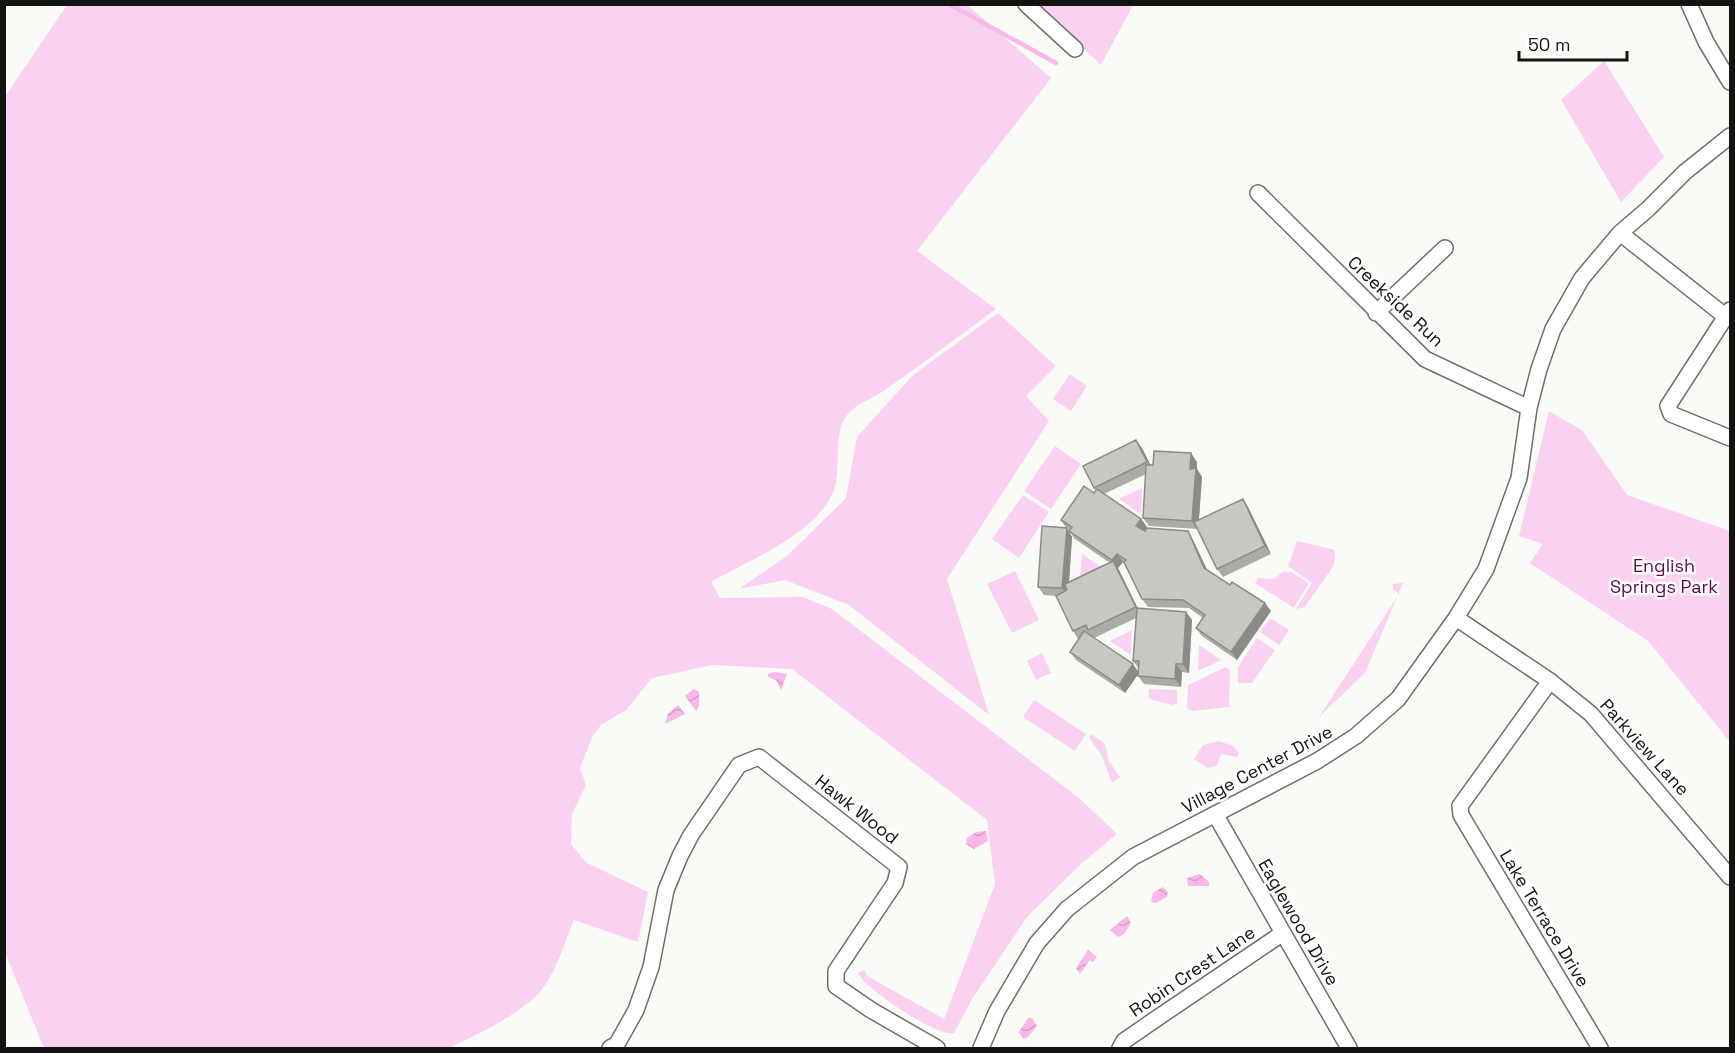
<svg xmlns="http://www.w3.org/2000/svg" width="1735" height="1053" font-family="'Space Grotesk',sans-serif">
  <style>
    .green { fill: #fbd1f1 }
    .water { fill: url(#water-waves) }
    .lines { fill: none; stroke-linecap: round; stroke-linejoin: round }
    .stream { stroke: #fab7ea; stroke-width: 4.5 }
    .minor-casing { stroke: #70706b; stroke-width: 18 }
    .minor { stroke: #fff; stroke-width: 15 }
    .wall { fill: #abaca8; fill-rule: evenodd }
    .shaded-wall { fill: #8b8c88 }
    .building { fill: #c7c8c3; stroke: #8b8c88; stroke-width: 1.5 }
    .labels { text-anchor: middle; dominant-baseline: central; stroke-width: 5; stroke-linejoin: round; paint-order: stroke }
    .street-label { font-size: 18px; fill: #131312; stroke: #fff }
    .park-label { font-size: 18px; fill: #58094d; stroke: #fff }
  </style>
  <defs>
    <pattern id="water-waves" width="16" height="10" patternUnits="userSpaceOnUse" patternTransform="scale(1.5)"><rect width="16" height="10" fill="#fab7ea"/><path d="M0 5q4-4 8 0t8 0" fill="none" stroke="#d59cc8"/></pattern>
  </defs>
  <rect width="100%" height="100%" fill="#fafbf6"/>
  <path class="green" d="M67,5H967L1051,78L917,251L996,309C959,336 922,364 885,390C872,399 857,403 847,415C834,431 840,462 836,482C826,531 750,559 711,582L720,598L803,597L832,609L1079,798L1117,834L1082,863L1027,917L972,999L954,1033C938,1038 865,989 858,973L865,970L867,976L944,1019L995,884L987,820L792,669L712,665L652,678L626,710L601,725L592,737L580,768L586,785L572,814L571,844L587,863L648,892L638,942L574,920C565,942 558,965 546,984C527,1012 478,1034 449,1048H44L4,950V98Z
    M1036,5H1133L1101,65Z
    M1604,61L1664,157L1621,202L1561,100Z
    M998,313L1056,366L1026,396L1049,421L947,579L989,715L849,605L785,580L739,589L787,556L846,498L857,437L913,375Z
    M1070,374L1087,386L1071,411L1053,399Z
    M1549,411L1582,430L1627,495L1730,531V742L1648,641L1530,563L1543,544L1519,536Z
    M1055,446L1081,464L1051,509L1024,491Z
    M1142,488L1141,514L1119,499Z
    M1023,495L1049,512L1019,558L992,539Z
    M1297,541L1335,550L1334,565L1305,607L1296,609L1312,583L1288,566Z
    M1082,554L1104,569L1080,580Z
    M1015,571L1039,620L1012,633L987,584Z
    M1284,571L1288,573L1290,571L1309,583L1294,608L1255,583L1258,578L1274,579Z
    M1403,583L1365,673L1319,717L1399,594L1393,589V584Z
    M1270,618L1289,630L1279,645L1260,632Z
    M1132,630L1131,655L1110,641Z
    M1257,638L1275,650L1252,683H1238V667Z
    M1199,645L1221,660L1198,671Z
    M1042,653L1051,673L1036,680L1027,661Z
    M1226,667L1230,670L1229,707L1191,711L1187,708L1188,685Z
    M1149,689L1177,690V703L1173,705L1149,699Z
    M1034,700L1086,734L1075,751L1023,717Z
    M1091,734L1105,744L1109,761L1120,777L1112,783L1101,754L1089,738Z
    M1219,741L1233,746L1239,753L1237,757L1221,754L1217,766L1208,768L1194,759L1203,745Z"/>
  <path class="water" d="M775,672L787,674L781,690L776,680L768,677V674Z
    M694,689L699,692V706L696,711L685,696Z
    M678,705L685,714L665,724L668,714Z
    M986,831L988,841L974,849L966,844L967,838L976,832Z
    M1200,874L1209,882V886H1188L1187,878Z
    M1163,887L1168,892L1167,897L1156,903L1151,902L1153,893Z
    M1127,916L1131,923L1124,934L1118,937L1110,930Z
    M1088,950L1097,957L1093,962L1090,960L1080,974L1076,968Z
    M1028,1018H1032L1037,1026L1028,1037L1023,1039L1019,1032Z"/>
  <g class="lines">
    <path class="stream" d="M949,4L1056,63"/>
    <g class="minor-casing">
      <path id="minor" d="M1026,4L1075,49
        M1689,4L1706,42L1730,82
        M1258,193L1425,359L1529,408
        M1620,233L1725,316
        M1730,310L1668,406L1671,414L1730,438
        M1376,313L1445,248
        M1456,618L1550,681L1591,714L1730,877
        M1550,681L1460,806L1461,815L1600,1048
        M1215,814L1349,1048
        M610,1048L617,1044L636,1010L651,967L666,890L680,856L691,835L739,765L759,757L899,867L895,883L836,971V986L871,1010L937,1048
        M981,1048L997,1011L1037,943L1067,909L1133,857L1317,761L1356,736L1398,699L1456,618L1486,569L1519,478L1529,408L1539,369L1553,329L1582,278L1620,233L1648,209L1685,172L1730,136
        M1120,1048L1124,1041L1150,1023L1283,933"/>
    </g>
    <use href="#minor" class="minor"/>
  </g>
  <path class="wall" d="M1142,448L1150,465L1197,462V469L1202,477L1199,520L1248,507L1271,554L1223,577L1217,569L1198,529L1149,526L1143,518L1146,474L1104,494L1141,519L1147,527L1145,531H1188L1193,540L1207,570L1271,611L1237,660L1202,636L1196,628L1203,618L1189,608L1148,607L1142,599L1123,562L1118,568L1138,609L1186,612L1192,620L1189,673L1182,672L1181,687L1144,684L1138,676V674L1125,693L1076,660L1070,652L1078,639L1073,631L1056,596L1044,595L1038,587L1066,528L1061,520L1094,493L1096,491L1094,488ZM1067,528L1069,530V531L1075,539L1110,563L1069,582L1072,537ZM1136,618L1133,661L1139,669V672L1094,638Z"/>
  <path class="shaded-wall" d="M1136,440L1142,448L1153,470L1147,462Z
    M1191,453L1197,462V469L1202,477L1198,529L1192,521L1190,469Z
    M1243,499L1248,507L1271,554L1265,546Z
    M1141,519L1147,527L1142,534L1136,526Z
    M1067,528L1072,537L1068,597L1062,588Z
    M1188,531L1193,540L1210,576L1204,568Z
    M1117,554L1123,562L1118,568L1112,560Z
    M1113,561L1119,570L1141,615L1136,607Z
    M1265,603L1271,611L1237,660L1231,652Z
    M1186,612L1192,620L1189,673L1183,664Z
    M1133,664L1139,673L1125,693L1119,685Z
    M1176,664L1182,672L1181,687L1175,679Z"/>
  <path class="building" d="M1136,440L1147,462L1094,488L1083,466Z
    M1154,451L1191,453L1190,469L1196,468L1192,521L1143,518L1146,465H1153Z
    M1084,486L1094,493L1097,489L1141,519L1136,526L1145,531L1147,528L1188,531L1204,568L1230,585L1232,582L1265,603L1231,652L1196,628L1205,615L1183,600L1142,599L1124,562L1126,560L1117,554L1112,560L1069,531L1072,527L1061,520Z
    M1243,499L1265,546L1217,569L1194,522Z
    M1042,526L1067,528L1062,588L1038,587Z
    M1113,561L1136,607L1088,630L1086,625L1073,631L1056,596L1067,590L1065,584Z
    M1137,608L1186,612L1183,664H1176L1175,679L1138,676L1139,661H1133Z
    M1084,631L1133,664L1119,685L1070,652Z"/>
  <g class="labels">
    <g class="street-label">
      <text transform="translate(1396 301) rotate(43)">Creekside Run</text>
      <text transform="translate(1645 747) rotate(48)">Parkview Lane</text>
      <text transform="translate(1257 769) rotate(-28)">Village Center Drive</text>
      <text transform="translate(857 809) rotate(38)">Hawk Wood</text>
      <text transform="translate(1545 918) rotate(59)">Lake Terrace Drive</text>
      <text transform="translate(1299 922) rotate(60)">Eaglewood Drive</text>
      <text transform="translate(1192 971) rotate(-34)">Robin Crest Lane</text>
    </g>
    <g class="park-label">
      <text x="1664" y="565">English<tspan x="1664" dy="21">Springs Park</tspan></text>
    </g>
  </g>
  <rect width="1735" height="1053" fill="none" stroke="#131312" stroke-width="12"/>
  <path d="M1519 51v9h108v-9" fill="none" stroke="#131312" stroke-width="3"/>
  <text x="1528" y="51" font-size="18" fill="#131312" stroke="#ffffff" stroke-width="4.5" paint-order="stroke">50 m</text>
</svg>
